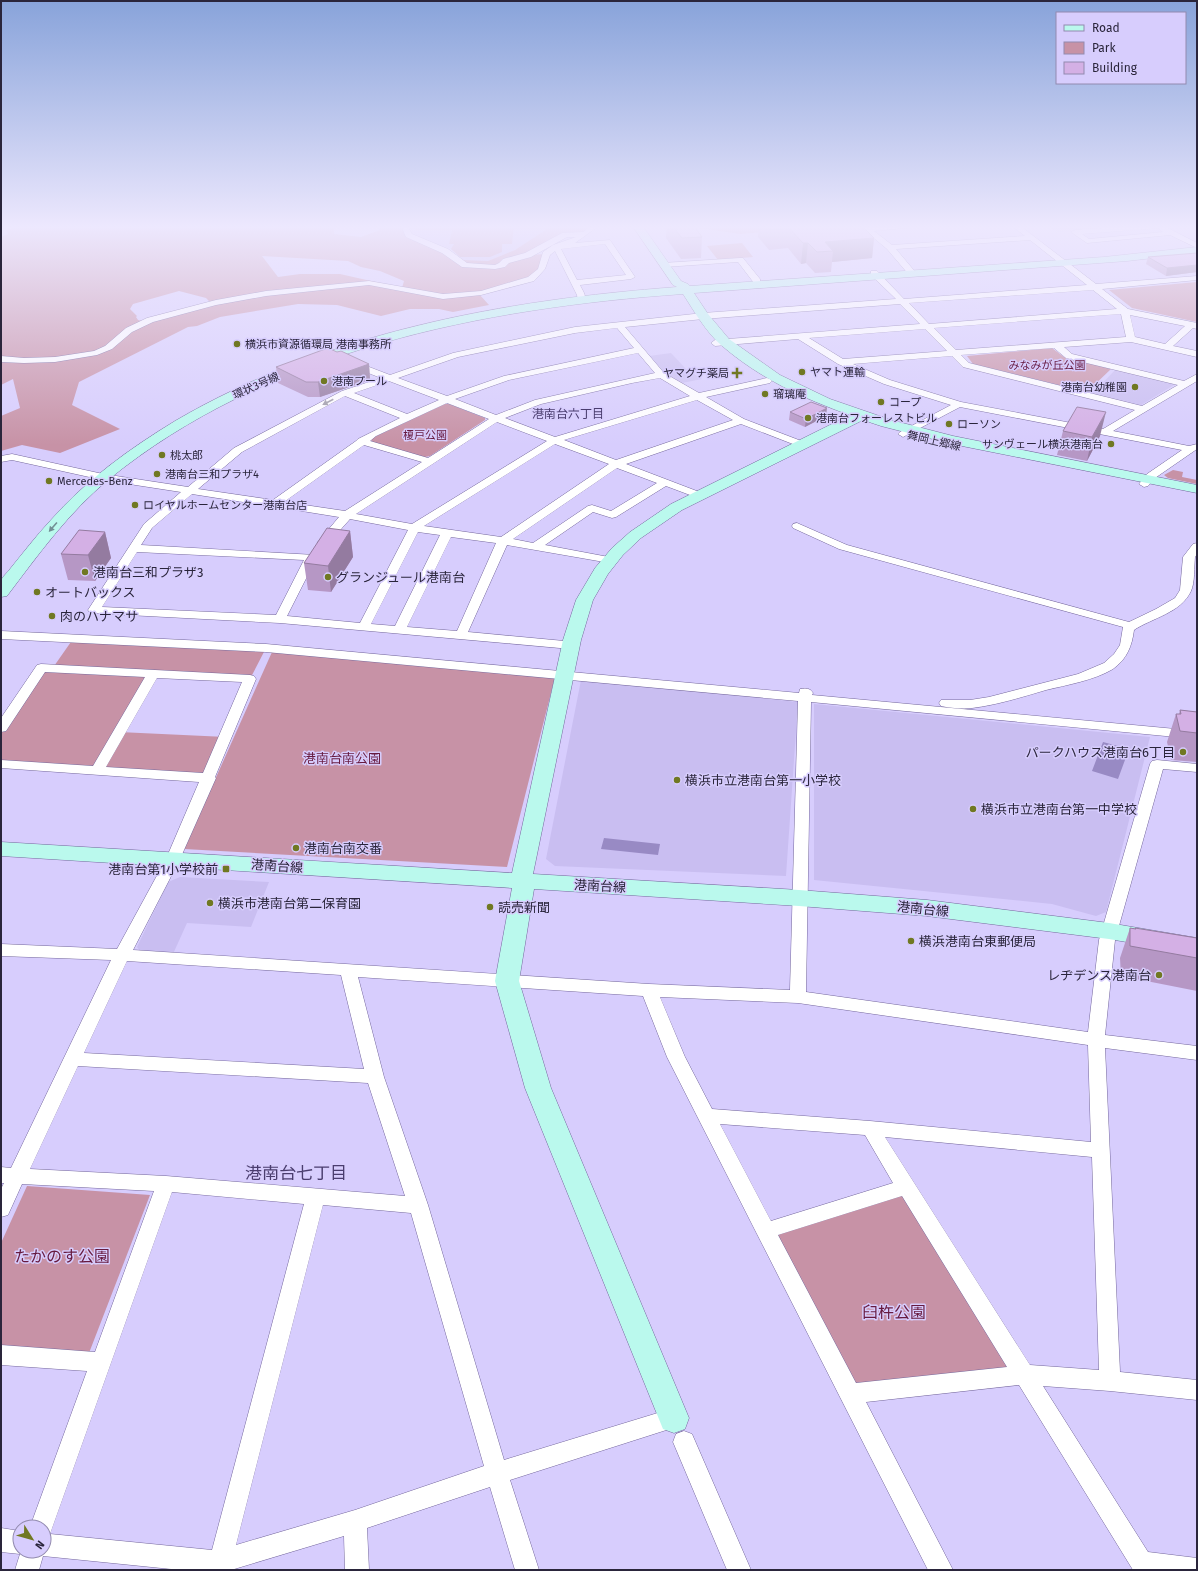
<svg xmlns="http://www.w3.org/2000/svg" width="1198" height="1571" font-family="'Fira Sans','Noto Sans JP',sans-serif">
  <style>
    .built { fill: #c9bef1 }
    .green { fill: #c792a6; fill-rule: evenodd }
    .water { fill: #988ac4 }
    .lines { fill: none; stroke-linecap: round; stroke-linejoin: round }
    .street-casing { stroke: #75689d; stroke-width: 1 }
    .secondary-casing { stroke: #75689d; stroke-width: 1 }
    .street { fill: #fff; fill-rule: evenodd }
    .secondary { fill: #baf9ed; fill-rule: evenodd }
    .wall { fill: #b697c5 }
    .shaded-wall { fill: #947ba0 }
    .building { fill: #d4b0e5; stroke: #947ba0 }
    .oneway { fill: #9f9da7 }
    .oneway2 { fill: #728f94 }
    .poi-dot { fill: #707822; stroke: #d7cdfd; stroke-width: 1.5 }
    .labels { text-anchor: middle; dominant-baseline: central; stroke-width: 3; stroke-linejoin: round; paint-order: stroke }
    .far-poi-label { font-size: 11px; fill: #2a253b; stroke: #d7cdfd; text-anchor: start }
    .far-park-label { font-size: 11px; fill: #671a3f; stroke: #d7cdfd }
    .far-street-label { font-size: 11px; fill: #2a253b; stroke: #d7cdfd }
    .far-neighbourhood-label { font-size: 12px; fill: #4a3d6e; stroke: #d7cdfd }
    .poi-label { font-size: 13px; fill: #2a253b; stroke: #d7cdfd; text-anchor: start }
    .park-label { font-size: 13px; fill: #671a3f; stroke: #d7cdfd }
    .street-label { font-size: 13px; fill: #2a253b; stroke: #d7cdfd }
    .near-park-label { font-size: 16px; fill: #671a3f; stroke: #d7cdfd }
    .near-neighbourhood-label { font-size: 17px; fill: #4a3d6e; stroke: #d7cdfd }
  </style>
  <rect width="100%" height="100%" fill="#d7cdfd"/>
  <path class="built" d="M411,225H571L550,227L515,250L488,261L463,260L451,249L410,234Z
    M1046,225H1150L1151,226L1058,232Z
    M671,353L686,369L702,379L682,383L666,374L649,356Z
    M1116,369L1174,383V385L1141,405L1093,393Z
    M581,680L798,702L786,876L555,866L546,859Z
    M814,704L1150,737L1106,912L1096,916L1052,904L814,880Z
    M180,877L269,882L251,927L187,923L173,954L140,951L137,947L168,882Z"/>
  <path class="green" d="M30,225H344L334,227V234L361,237L380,230L377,225H401L400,226L408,235L463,260L488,261L515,250L550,227L571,225H597L584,235H565L529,255L546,254L544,266L531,279L479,294L489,305L453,312L439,309H410L381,316L337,305L298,304L220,317L197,326L188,327L79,382L72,405L120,429L60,453L22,445L1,451V416L20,408L13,379L1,385V237L8,234L6,230ZM262,256L348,261L361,267L380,271L404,281L402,288L340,274H300L278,277ZM179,291L206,298L212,304L146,322L138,320L136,317L137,316L130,309L133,304Z
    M416,225H514L512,244H502V252L490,257H460L451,249L454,244H449L452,230H416Z
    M680,225H845L740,234Z
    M742,243L753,257L718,260L707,246Z
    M1197,282V322L1132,308L1109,290Z
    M1052,348L1064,357L1111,369L1087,392L973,364L967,356Z
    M445,404H449L485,418V420L430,456L425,457L373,442L370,439Z
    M1173,470L1183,472L1182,477L1197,480V484L1168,478L1164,475Z
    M73,639L266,648L250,679L153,674L119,732L226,737L209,778L1,764V728L41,668L52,669Z
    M272,652L555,677L507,867L184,849Z
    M27,1186L150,1195L89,1353L1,1345V1243Z
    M906,1187L1023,1375L849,1394L765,1231Z"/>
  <path class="water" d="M1103,742L1129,749L1118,779L1092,771Z
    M604,838L660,844L658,855L601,849Z"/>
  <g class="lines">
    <g class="street-casing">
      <path id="street" d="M401,225H407L412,234L448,249L467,263L495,265L499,263L503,259L525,253L562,233L583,232L593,225H600L575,243L610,240L635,277L631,279L580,285C582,290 587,295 584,301H578L577,295L555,251L550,255L545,269L534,281L481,295L443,299L369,285L266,296L216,305L153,322L132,332L112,349L97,355L55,362L24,363L1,362V356L24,358L55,357L94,351L105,346L126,328L147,318L216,300L266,291L369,281L443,294L481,291L528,277L538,269L543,252L553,245L576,237H567L531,257L509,263L505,267L495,269L462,267L442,253L406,237ZM605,244L626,275L577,280L561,249Z
        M892,225H918L914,227L874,231L892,245L1025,236L1011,225H1019L1096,284L1197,276V280L1102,289L1128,309L1197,323V329L1193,328L1173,346L1197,351V357L1131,342L1064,347L1072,354L1184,381L1197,374V381L1113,431L1189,446L1197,444V449L1155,478L1148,486L1144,487L1139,484L1147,474L1182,450L960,407L903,437L898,434L900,432L951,405L884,384L838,364L798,339L715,346L711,343L715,340L920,324L900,304L703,319L625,327L664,373L699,393L767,378L770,379L772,381L770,383L706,397L744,419L804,442L806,444L804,446H798L741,424L626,464L702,493L703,495L698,498L666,486L616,517L612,518L593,512L545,545L614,558L616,560L614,562L610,563L507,545L468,632L575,642L577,645L575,648L571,649L280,623L90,613L88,610L144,524L181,492L103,480L12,460L1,462V456L12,454L103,474L188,487L234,448L342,391L381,378L348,365L347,363L351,360L390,375L453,353L575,327L703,313L896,299L871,275V271H877L904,299L1087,285L1030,240L896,249L917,274L913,276H910L887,249L863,229L867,227ZM1093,290L1117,309L929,324L909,303ZM1121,314L1126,337L956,350L934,328ZM1130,315L1185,326L1165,344L1135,337ZM617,328L634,348L504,376L447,396L398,378L458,357L575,333ZM925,329L947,351L843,359L809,338ZM1054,348L1066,358L1178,385L1142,406L969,363L961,355ZM638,353L655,373L535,400L496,415L455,399L509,380ZM952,356L963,367L1135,410L1103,429L961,402L890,380L853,364ZM660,378L690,396L555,437L505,418L541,404L632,383ZM389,381L439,400L407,414L354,393ZM345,396L400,418L358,439L356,441L273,500L198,489L242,452ZM697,400L733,420L616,460L564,440ZM447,403L489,419L428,458L370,441L376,436ZM497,422L547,441L412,524L356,514ZM555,444L609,464L501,537L424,526ZM364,445L422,462L345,511L284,502ZM617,468L657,483L611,511L592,505L588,506L533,543L513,539ZM192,494L268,506L273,508L277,507L339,517L317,543L323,546L327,545L350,519L408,530L360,623L287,616L317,557L315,555L141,545L152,528ZM418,532L440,535L395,626L371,624ZM451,537L496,543L457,631L407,627ZM137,552L304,560L276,615L102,607Z
        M1147,225H1162V227H1166L1197,243V248L1170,235L1087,243L1071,232L1075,230ZM1160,228L1159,229L1163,232L1089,239L1082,234Z
        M740,258H743L760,279V283H754L738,262L664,267L660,265L664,263Z
        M797,523L847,545L1129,622L1156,609L1175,598L1180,590L1183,557L1193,544L1197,543V554L1195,557C1194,566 1195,583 1191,591C1181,613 1152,618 1134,630C1132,646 1127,659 1113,669C1095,680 1067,685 1046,690C1022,697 997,705 972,708C962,709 950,708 941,706L939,703L941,700H970L989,697L1078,674L1104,663L1114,654L1120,645L1123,627L839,549L793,528L792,526L793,524Z
        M1,631L266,644L799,693L800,689C806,688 810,688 813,693L812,695L1197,731V739L811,702L806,992L1088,1032L1099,940L1150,764L1152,761L1157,760L1197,764V772L1163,769L1115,940L1105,1035L1197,1046V1060L1105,1048L1120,1372L1197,1380V1400L1110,1391L1043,1386L1148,1552L1197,1558V1570H1133L1019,1385L866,1402L953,1570H928L667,1057L643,996L358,977L384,1077L428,1205L504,1460L674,1408L682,1411L685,1418L682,1425L510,1480L539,1570H515L490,1487L367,1528L369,1570H345L344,1536L231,1570H181L43,1556L39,1570H15L20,1554L1,1552V1528L20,1531V1551H44V1527H30L87,1371L1,1365V1345L95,1352L154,1191L22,1184L8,1215L1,1217V1189L4,1183H1V1167L11,1168L111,960L1,956V944L117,949L166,859L199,782L1,768V760L93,766L145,677L45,672L6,731L1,732V718L37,665L41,664L250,675L254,676L256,679L215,777L216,778L180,859L133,950L649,984L790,990L798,701L266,652L1,639ZM157,678L242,682L203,773L106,767ZM127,961L341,975L364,1069L84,1053ZM660,997L798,1003L1088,1045L1091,1142L870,1121L712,1109L685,1057ZM78,1066L368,1083L405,1196L166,1176L30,1169ZM720,1124L865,1135L893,1183L771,1221ZM885,1137L1092,1157L1099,1370L1030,1365ZM172,1192L304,1204L212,1550L50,1534ZM902,1196L1007,1367L856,1383L778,1235ZM323,1205L411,1213L484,1466L355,1510L236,1545Z
        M684,1431L692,1434L751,1570H727L673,1442L676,1434Z"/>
    </g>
    <g class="secondary-casing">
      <path id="secondary" d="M632,225H642L681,281L688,284L690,286L1104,257L1197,247V253L1127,261L694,293L708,314L729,339L780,375L830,399L891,420L953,436L1197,485V493L952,444L881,426L863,420L682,510L641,538L623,555L608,574L593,600L581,640L533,874L799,890L927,900L1109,923L1197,938V954L1109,939L927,916L799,906L534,889L519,981L551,1088L689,1418L685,1429L674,1433L663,1429L525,1088L495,981L512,888L1,856V842L512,873L563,640L576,600L595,568L612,548L630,532L671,504L850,415C804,399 759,378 721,345C706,332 694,311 683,294C484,308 267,350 108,480C69,512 38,555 7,596L1,597C1,593 0,586 1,581C2,577 8,572 10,569C23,553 36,536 50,521C86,480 129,449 175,421C327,332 504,300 677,287L673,285Z"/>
    </g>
    <use href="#street" class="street"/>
    <use href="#secondary" class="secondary"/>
  </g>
  <path class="wall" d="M667,225H693L702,237L701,258L681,259L666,238Z
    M759,225H861L874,238L872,258L832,262L831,272L815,273L806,263L801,264L788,248L769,250L758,237Z
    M1197,253V272L1166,276L1146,264L1148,257Z
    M337,352L369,364L370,380L320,397H308L278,383L276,367Z
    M790,412L826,416L805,427L789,420Z
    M1063,431L1100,436L1087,461L1057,455Z
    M350,531L353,557L331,592L308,590L304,563Z
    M105,532L111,558L95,581L68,580L61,554Z
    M1180,710L1197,712V762L1171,760L1167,742L1176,714H1179Z
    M1130,928L1135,929V928L1197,938V991L1121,976L1120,958Z"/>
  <path class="shaded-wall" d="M874,238L872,258L832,262L833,251L825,242Z
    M803,243H808L806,263L801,264Z
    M1197,265V272L1166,276L1167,268Z
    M369,364L370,380L320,397L318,382Z
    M827,408L826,416L805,427L806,419Z
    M1106,412L1100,436L1087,461L1092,437Z
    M350,531L353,557L331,592L328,566Z
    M105,532L111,558L95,581L88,555Z"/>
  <path class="building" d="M672,225H693L702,237L682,238Z
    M766,225H861L874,238L825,242L833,251L817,252L808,243H803L789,228L770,230Z
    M1197,253V265L1167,268L1148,257Z
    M328,348L337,352L341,351L369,364L318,382H306L276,367Z
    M811,402L827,408L806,419L790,412Z
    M1077,407L1106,412L1092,437L1063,431Z
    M327,528L350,531L328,566L304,563Z
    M79,530L105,532L88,555L61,554Z
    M1180,710L1197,712V733L1180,731L1176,714H1181Z
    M1130,928L1136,929L1135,928L1197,938V958L1130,946Z"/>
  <defs><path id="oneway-solid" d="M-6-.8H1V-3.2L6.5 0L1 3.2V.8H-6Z"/></defs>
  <use class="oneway" href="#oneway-solid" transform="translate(328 402) rotate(153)"/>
  <use class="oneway2" href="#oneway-solid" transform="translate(53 527) rotate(131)"/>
  <linearGradient id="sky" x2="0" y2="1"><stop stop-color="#88a3da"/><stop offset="0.51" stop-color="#ede8fe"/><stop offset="1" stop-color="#ede8fe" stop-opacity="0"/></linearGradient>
  <rect width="1198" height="445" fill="url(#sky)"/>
  <g class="poi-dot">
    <circle cx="237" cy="344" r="4"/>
    <circle cx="802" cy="372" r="4"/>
    <path d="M735 367h4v4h4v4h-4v4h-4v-4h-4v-4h4z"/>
    <circle cx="324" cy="381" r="4"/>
    <circle cx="1135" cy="387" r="4"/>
    <circle cx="765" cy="394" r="4"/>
    <circle cx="881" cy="402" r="4"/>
    <circle cx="808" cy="418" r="4"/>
    <circle cx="949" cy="424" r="4"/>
    <circle cx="1111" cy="444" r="4"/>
    <circle cx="162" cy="455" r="4"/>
    <circle cx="157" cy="474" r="4"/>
    <circle cx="49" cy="481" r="4"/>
    <circle cx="135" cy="505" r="4"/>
    <circle cx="85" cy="572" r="4"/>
    <circle cx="328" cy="577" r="4"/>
    <circle cx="37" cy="592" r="4"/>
    <circle cx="52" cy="616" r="4"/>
    <circle cx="1183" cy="752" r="4"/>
    <circle cx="677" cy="780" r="4"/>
    <circle cx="973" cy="809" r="4"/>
    <circle cx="296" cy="848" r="4"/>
    <rect x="222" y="865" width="8" height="8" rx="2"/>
    <circle cx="210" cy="903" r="4"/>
    <circle cx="490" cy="907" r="4"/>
    <circle cx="911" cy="941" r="4"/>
    <circle cx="1159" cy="975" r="4"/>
  </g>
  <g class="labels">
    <g class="far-poi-label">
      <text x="245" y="344">横浜市資源循環局 港南事務所</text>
      <text x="810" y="372">ヤマト運輸</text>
      <text x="729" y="373" text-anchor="end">ヤマグチ薬局</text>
      <text x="332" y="381">港南プール</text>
      <text x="1127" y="387" text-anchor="end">港南台幼稚園</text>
      <text x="773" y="394">瑠璃庵</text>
      <text x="889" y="402">コープ</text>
      <text x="816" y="418">港南台フォーレストビル</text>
      <text x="957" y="424">ローソン</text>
      <text x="1103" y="444" text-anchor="end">サンヴェール横浜港南台</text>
      <text x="170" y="455">桃太郎</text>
      <text x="165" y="474">港南台三和プラザ4</text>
      <text x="57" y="481">Mercedes-Benz</text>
      <text x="143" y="505">ロイヤルホームセンター港南台店</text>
    </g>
    <g class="far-park-label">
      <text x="1047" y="365">みなみが丘公園</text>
      <text x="425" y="435">榎戸公園</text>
    </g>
    <g class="far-street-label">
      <text transform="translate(256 386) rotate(-24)">環状3号線</text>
      <text transform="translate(934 441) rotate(13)">舞岡上郷線</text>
    </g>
    <g class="far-neighbourhood-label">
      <text x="568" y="414">港南台六丁目</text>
    </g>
    <g class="poi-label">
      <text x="93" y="572">港南台三和プラザ3</text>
      <text x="336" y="577">グランジュール港南台</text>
      <text x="45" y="592">オートバックス</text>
      <text x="60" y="616">肉のハナマサ</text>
      <text x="1175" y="752" text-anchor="end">パークハウス港南台6丁目</text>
      <text x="685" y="780">横浜市立港南台第一小学校</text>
      <text x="981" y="809">横浜市立港南台第一中学校</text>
      <text x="304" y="848">港南台南交番</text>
      <text x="218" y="869" text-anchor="end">港南台第1小学校前</text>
      <text x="218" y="903">横浜市港南台第二保育園</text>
      <text x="498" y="907">読売新聞</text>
      <text x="919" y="941">横浜港南台東郵便局</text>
      <text x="1151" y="975" text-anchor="end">レヂデンス港南台</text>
    </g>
    <g class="park-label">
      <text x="342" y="758">港南台南公園</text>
    </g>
    <g class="street-label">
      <text transform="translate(277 866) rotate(4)">港南台線</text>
      <text transform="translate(600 886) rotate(3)">港南台線</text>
      <text transform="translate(923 909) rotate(6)">港南台線</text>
    </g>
    <g class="near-park-label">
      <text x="62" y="1256">たかのす公園</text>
      <text x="894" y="1312">臼杵公園</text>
    </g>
    <g class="near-neighbourhood-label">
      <text x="296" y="1173">港南台七丁目</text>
    </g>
  </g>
  <rect width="1198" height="1571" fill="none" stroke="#2a253b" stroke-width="4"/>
  <rect x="1056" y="12" width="130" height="72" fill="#d7cdfd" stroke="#928aaf"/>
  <rect x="1064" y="25" width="20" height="6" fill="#baf9ed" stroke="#928aaf"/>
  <text x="1092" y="32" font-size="12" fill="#2a253b">Road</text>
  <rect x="1064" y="42" width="20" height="12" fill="#c792a6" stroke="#928aaf"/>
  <text x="1092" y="52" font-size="12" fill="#2a253b">Park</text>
  <rect x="1064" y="62" width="20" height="12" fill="#d4b0e5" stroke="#928aaf"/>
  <text x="1092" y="72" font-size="12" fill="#2a253b">Building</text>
  <g transform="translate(32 1539) rotate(127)"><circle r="19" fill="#d7cdfd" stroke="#928aaf"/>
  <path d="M0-3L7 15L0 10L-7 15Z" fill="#707822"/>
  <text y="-6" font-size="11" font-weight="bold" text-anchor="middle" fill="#2a253b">N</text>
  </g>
</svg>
